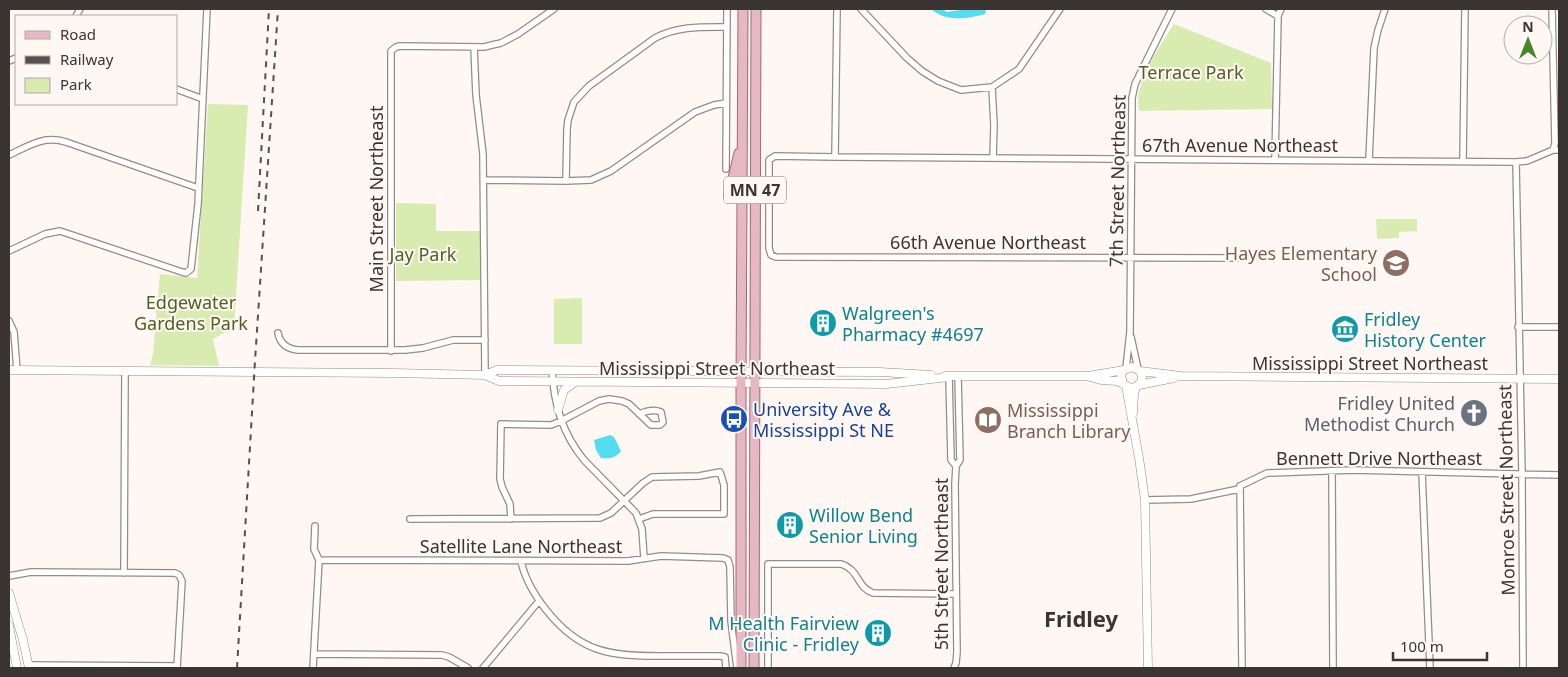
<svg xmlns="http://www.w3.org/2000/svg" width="1568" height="677" font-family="'Noto Sans',sans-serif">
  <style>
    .green { fill: #d8ebb0 }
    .water { fill: #54dcf0 }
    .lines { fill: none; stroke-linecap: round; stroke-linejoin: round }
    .street-casing { stroke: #968b85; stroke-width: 8 }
    .secondary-casing { stroke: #968b85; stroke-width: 9 }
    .primary-casing { stroke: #9e6c77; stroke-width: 11 }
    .street { stroke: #fff; stroke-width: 5.5 }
    .secondary { stroke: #fff; stroke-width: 8 }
    .primary { stroke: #e5b8c3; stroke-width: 9 }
    .rail { stroke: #56504e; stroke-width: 2; stroke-dasharray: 6 6; stroke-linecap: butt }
    .labels { text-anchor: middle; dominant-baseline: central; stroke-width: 4; stroke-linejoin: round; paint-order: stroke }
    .shield { fill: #fff7f3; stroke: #756f6d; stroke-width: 1 }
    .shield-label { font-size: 16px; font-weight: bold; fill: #3a3533 }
    .park-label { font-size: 18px; fill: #506021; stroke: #fff7f3 }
    .street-label { font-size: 18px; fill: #3a3533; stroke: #fff7f3 }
    .education-label { font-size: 18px; fill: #785e54; stroke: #fff7f3; text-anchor: end }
    .culture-label { font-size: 18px; fill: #0d838f; stroke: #fff7f3; text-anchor: start }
    .worship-label { font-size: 18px; fill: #5b616d; stroke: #fff7f3; text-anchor: end }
    .transit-label { font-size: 18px; fill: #164399; stroke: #fff7f3; text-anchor: start }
    .district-label { font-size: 22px; font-weight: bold; fill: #3a3533; stroke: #fff7f3 }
  </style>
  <rect width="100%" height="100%" fill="#fff7f3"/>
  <path class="green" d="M1174,24L1271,63L1272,109L1139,111C1133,83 1160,47 1174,24Z
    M208,104L248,105L234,327L213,339L219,366L150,365L153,354L160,274L197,278Z
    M396,203L436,204V231H480L481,280L396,281Z
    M1376,219H1417V231L1399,232V238L1377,239Z
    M582,298V344H554V299Z"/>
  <path class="water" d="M931,9H942L947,12L967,9H986L985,14C968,19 945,22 931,9Z
    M610,435L614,437L621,451C616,458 609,459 601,458L596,450L594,440Z"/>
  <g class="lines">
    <g class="street-casing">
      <path id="street" d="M861,9L907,58L922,71L938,81L961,90L992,87L1019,69L1060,9
        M1266,9L1278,16
        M1552,9L1555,143L1553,150
        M76,16L80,9
        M474,47L476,95L483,154L485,375
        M9,61L16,58
        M992,87L994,125L993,158
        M176,89L203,99
        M9,155C29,146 43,135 66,142L198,188
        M835,157L837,9
        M1275,160L1278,16L1281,9
        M1369,160L1374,48L1378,30L1385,9
        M1463,161L1465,9
        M1516,162L1522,474L1523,668
        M726,169L727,9
        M484,180L566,181L591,180L611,171L695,112L714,105L726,103
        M566,181L567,129L568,120L574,102L589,86L655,38C678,26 701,27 727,27
        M9,251L45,234L60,231L182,272L186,273L191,269L198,204L207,9
        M1236,258L776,257L771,255L769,248V160L775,156L835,157L1516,162L1527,161L1553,150H1559
        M9,321L14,332L17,370
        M1518,327H1559
        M278,333C280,344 288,349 298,350H405L423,348L453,340H485
        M1131,337L1138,369
        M391,351V51L396,47L400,46L484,47L492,45L501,43L518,34L554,9
        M1126,368L1130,332L1132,98L1135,84L1172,9
        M552,370C554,404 562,433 584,460L636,513L642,529L644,558
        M949,377L951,460L956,466
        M1332,471L1333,668
        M1422,472L1430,668
        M1240,486L1242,668
        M1145,500L1191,499L1239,489L1240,486L1267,473L1353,470L1559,475
        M410,519L600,518L611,513L643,483L652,477L699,476L720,472L724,485V514H653L639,519
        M511,519L510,504L502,487L500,479L501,424L551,425L561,421L599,401L609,399L622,401L629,404L651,425H660L663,422L661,412C654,409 646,411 639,414
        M315,526L314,549L319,560
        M319,560L628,561L661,556L723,558L728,560L730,567L731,621L737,668
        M521,561C525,580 535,596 547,611C580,652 609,656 659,656C679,656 700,656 720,656L725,657L726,668
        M124,573L125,371
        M9,576L31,572L175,573L179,575L182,581L177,668
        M314,654L442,655L449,657L468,668
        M28,665L177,666
        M313,668L319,560
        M483,668L539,601
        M768,668V564H841C860,570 856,587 873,593L956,594
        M954,668L956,663L957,652L955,484L956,466L960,460L958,376"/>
    </g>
    <g class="secondary-casing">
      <path id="secondary" d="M9,370L393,373L485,375L499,381L886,384L949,377
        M1140,371L1181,376L1559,379
        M485,375L497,370L880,372L931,375
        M945,376H1088L1124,370
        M1090,377L1101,380L1117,381L1131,388L1136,387L1141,382L1142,377L1140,371L1132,367L1124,370L1121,375L1123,384
        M1139,385L1174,378
        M1126,386L1139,458L1145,500L1148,668
        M558,410L564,390L575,382
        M1133,413L1134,393L1136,387
        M9,593L23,640L29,668
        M9,626L17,668"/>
    </g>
    <g class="primary-casing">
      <path id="primary" d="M729,195L739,153
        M741,668V383L743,9
        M754,668L756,9"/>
    </g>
    <use href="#street" class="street"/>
    <use href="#secondary" class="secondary"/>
    <use href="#primary" class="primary"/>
    <path class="rail" d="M258,211L269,9
      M237,668L255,361L278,9"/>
  </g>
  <defs>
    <g id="school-disc" transform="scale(1.4375)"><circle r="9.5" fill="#8d6e63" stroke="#fff7f3"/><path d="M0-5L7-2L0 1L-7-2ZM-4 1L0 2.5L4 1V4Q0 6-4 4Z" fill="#fff"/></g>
    <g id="building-disc" transform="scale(1.4375)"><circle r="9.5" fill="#0f9aa8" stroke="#fff7f3"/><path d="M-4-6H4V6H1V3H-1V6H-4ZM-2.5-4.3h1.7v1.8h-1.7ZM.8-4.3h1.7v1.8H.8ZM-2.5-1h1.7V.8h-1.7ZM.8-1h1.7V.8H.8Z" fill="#fff"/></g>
    <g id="museum-disc" transform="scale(1.4375)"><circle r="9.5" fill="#0f9aa8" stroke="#fff7f3"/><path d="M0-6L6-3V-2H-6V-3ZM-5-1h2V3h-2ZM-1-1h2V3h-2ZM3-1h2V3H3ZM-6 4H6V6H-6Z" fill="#fff"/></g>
    <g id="church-disc" transform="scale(1.4375)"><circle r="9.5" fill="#6b7280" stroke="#fff7f3"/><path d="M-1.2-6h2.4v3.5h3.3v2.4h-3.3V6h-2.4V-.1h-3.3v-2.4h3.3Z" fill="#fff"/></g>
    <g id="bus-disc" transform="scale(1.4375)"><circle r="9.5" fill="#1a4fb4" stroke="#fff7f3"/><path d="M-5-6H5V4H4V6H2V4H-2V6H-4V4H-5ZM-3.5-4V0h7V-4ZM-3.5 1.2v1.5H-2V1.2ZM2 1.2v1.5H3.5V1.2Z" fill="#fff"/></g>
    <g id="library-disc" transform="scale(1.4375)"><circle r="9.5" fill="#8d6e63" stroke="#fff7f3"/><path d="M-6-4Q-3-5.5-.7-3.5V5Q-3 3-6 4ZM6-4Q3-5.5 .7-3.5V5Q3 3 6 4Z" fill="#fff"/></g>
  </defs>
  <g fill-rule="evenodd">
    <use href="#school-disc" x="1396" y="263"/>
    <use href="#building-disc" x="823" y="323"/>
    <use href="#museum-disc" x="1345" y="329"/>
    <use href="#church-disc" x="1474" y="413"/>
    <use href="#bus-disc" x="734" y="419"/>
    <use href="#library-disc" x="988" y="420"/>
    <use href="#building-disc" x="790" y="525"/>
    <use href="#building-disc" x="878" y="633"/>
  </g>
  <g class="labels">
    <rect class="shield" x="724" y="176.5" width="62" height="27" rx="4"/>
    <g class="shield-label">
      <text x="755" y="190">MN 47</text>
    </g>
    <g class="park-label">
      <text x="1191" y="72">Terrace Park</text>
      <text x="423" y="254">Jay Park</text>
      <text x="191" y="302">Edgewater<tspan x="191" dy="21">Gardens Park</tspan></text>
    </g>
    <g class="street-label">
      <text x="1240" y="145">67th Avenue Northeast</text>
      <text transform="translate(1117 181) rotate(-89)">7th Street Northeast</text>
      <text transform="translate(376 199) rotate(-90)">Main Street Northeast</text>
      <text x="988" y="242">66th Avenue Northeast</text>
      <text x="1370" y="363">Mississippi Street Northeast</text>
      <text x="717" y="368">Mississippi Street Northeast</text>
      <text x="1379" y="458">Bennett Drive Northeast</text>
      <text transform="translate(1506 490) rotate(-91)">Monroe Street Northeast</text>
      <text x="521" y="546">Satellite Lane Northeast</text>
      <text transform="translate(941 564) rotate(-90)">5th Street Northeast</text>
    </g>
    <g class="education-label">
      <text x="1377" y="253">Hayes Elementary<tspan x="1377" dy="21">School</tspan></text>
      <text x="1007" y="410" text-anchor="start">Mississippi<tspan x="1007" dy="21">Branch Library</tspan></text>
    </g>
    <g class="culture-label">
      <text x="842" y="313">Walgreen's<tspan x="842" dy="21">Pharmacy #4697</tspan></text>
      <text x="1364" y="319">Fridley<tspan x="1364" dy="21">History Center</tspan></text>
      <text x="809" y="515">Willow Bend<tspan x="809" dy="21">Senior Living</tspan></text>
      <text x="859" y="623" text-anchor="end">M Health Fairview<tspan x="859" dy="21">Clinic - Fridley</tspan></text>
    </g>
    <g class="worship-label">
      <text x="1455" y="403">Fridley United<tspan x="1455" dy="21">Methodist Church</tspan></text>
    </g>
    <g class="transit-label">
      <text x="753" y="409">University Ave &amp;<tspan x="753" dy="21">Mississippi St NE</tspan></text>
    </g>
    <g class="district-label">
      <text x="1081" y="618">Fridley</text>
    </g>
  </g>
  <rect width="1568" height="677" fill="none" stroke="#3a3533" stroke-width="20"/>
  <rect x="15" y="15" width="162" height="90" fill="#fff7f3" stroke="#b0a9a6"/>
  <rect x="25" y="31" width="25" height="8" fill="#e5b8c3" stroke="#b0a9a6"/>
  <text x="60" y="40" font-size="15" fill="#3a3533">Road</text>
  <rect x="25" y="56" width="25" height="8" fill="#56504e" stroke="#b0a9a6"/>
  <text x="60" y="65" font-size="15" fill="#3a3533">Railway</text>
  <rect x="25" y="78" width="25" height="15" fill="#d8ebb0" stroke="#b0a9a6"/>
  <text x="60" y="90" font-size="15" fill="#3a3533">Park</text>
  <g transform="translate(1528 40)"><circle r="24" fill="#fff7f3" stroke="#b0a9a6"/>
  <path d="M0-4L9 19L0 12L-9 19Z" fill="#448628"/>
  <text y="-8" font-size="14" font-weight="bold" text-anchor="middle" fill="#3a3533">N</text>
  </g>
  <path d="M1393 652v8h94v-8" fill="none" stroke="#3a3533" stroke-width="2.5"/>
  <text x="1400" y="652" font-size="15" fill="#3a3533" stroke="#fff7f3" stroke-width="4" paint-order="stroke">100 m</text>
</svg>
